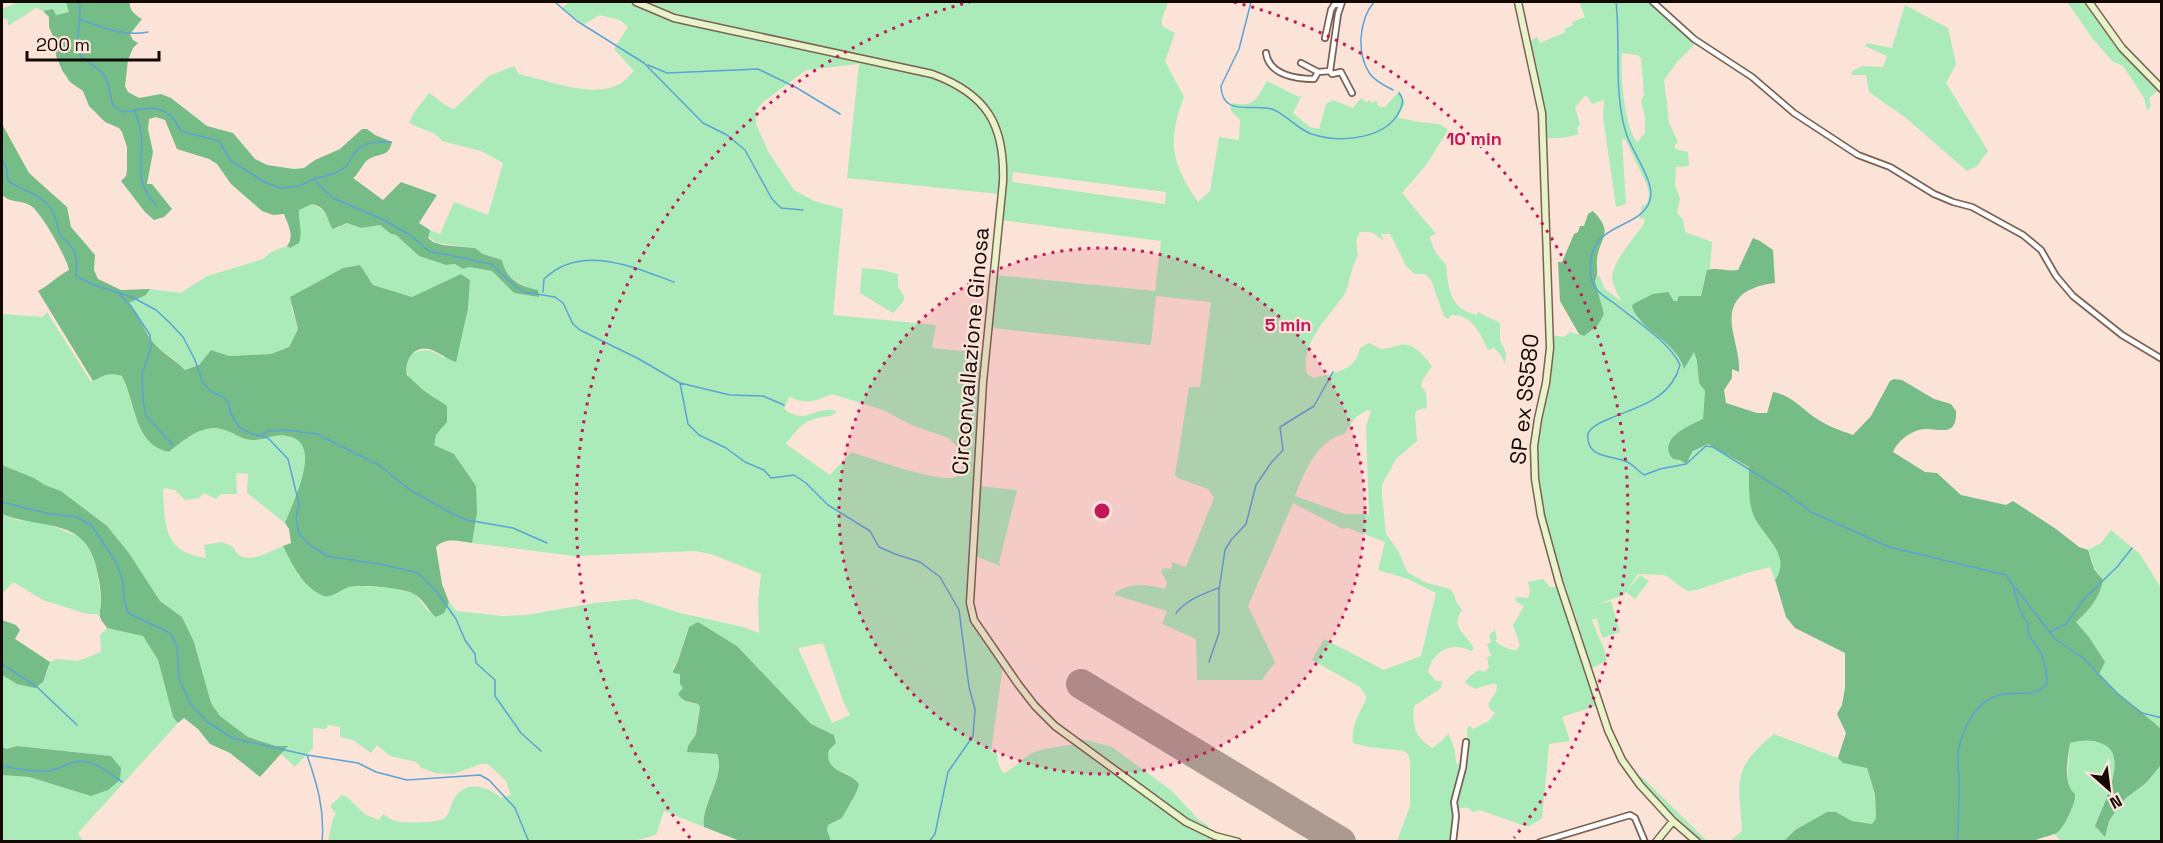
<svg xmlns="http://www.w3.org/2000/svg" width="2163" height="843" font-family="'Space Grotesk',sans-serif">
  <style>
    .green { fill: #aaebb9; fill-rule: evenodd }
    .forest { fill: #75bc87 }
    .lines { fill: none; stroke-linecap: round; stroke-linejoin: round }
    .stream { stroke: #5ca3d6; stroke-width: 1.5 }
    .runway { stroke: #ac9a90; stroke-width: 30 }
    .street-casing { stroke: #7a6254; stroke-width: 8 }
    .secondary-casing { stroke: #7a6254; stroke-width: 9 }
    .street { stroke: #fff; stroke-width: 4.5 }
    .secondary { stroke: #e8f3ca; stroke-width: 6 }
    .ring { fill: none; stroke: #c2185b; stroke-width: 3; stroke-dasharray: 3 6 }
    .labels { text-anchor: middle; dominant-baseline: central; stroke-width: 4.5; stroke-linejoin: round; paint-order: stroke }
    .street-label { font-size: 22px; fill: #120905; stroke: #fbe4d7 }
    .centre { fill: #c2185b; stroke: #fbe4d7; stroke-width: 3 }
    .ring-label { font-size: 18px; text-anchor: middle; font-weight: bold; fill: #c2185b; stroke: #fbe4d7; stroke-width: 4.5; stroke-linejoin: round; paint-order: stroke }
  </style>
  <rect width="100%" height="100%" fill="#fbe4d7"/>
  <path class="green" d="M18,2H66L70,12L56,15L53,9L43,11L36,8L8,26V20L2,18V9Z
    M569,2H632L676,20L926,76L956,86L980,106L994,130L1001,158L999,194L847,178L859,64L806,70L763,102L756,111V124L769,153L794,190L814,201L843,209L833,315L936,325L932,348L983,353L977,430L968,607L1003,665L991,752L993,753L997,750C997,758 998,766 1003,773C1013,771 1023,756 1035,752C1048,747 1062,747 1075,744L1188,824L1232,841H831L827,830L828,825L842,818L856,793L851,777C840,768 824,769 829,750L836,743L834,735L811,724L737,646L698,622L688,628L678,661L673,668L680,674L683,688L679,694L690,703L698,704L700,707L696,734L688,746L696,751L717,754C725,778 701,803 704,827L664,811L656,835L634,841H328L333,818L336,814L330,806L342,795L348,798L366,815L379,820L383,814C388,818 394,821 400,822C409,823 441,823 446,817C451,811 451,802 456,796C468,780 489,787 501,798L511,795L506,781L488,764H481L453,774L435,773L422,768L416,762L390,756L377,745L371,753L353,740L340,737V727L329,725L325,729L313,728V748L295,767L281,754L287,746H276L248,737L220,716L211,703L194,642L182,617L160,601L129,553L107,526L61,491L45,485L34,478L2,465V314L43,317L47,312L91,382C102,376 109,371 122,376C135,403 135,445 169,452C184,441 202,424 221,429C232,431 240,439 251,440C263,441 275,433 288,436C325,443 293,501 285,523L247,493L248,474L236,473L237,494H221L216,499L204,493L199,498L185,500L175,490L165,488L163,490C165,527 164,552 206,558L204,545L222,542L233,547C243,569 268,552 283,546L299,576L329,596L349,587L361,586L394,588L415,594L429,612H444L449,602L456,611L502,616L526,615L595,603L636,599L680,613L743,627L759,633L758,601L761,574L711,554L695,551L574,556L472,543L475,522L468,474L454,454L433,445L436,435L443,428L435,397C418,388 398,377 411,355C425,347 431,350 444,358L460,345L468,309L470,280L461,274L412,297L373,285L360,265L343,268L308,287L291,306L298,329L289,347L271,354L229,356L211,350L199,365L185,370C176,358 161,353 152,341C143,329 139,315 129,303L146,295L150,289L181,293L207,276L263,259L271,252L287,246L290,248L300,226L298,220L299,209L312,204L325,211L335,229L347,223L361,228L380,225L391,234L396,235L419,256L446,265L455,264L463,269L469,267L492,271L514,293L539,297C525,280 507,285 502,260L483,254L475,248L437,243L427,236L430,230L440,234L454,202L488,215L503,163L481,151L442,141C435,130 419,130 409,122L415,111L429,93C437,98 446,107 454,109L489,76L514,66L519,74C547,80 592,99 620,84C625,81 630,75 634,71L614,49L628,27L620,20L600,15L584,24L561,9ZM832,394L883,410L914,426L943,436L950,439L964,456C963,462 962,473 956,477C942,484 867,457 851,452L830,475L786,444C800,425 806,418 831,416L837,411C814,405 806,426 784,409L789,397C809,405 814,401 832,394ZM823,643L843,701L850,715L832,723L798,648Z
    M648,2H1168L1162,19V26L1175,33L1165,61L1184,97C1167,141 1171,163 1198,202L1210,191L1219,137L1239,140L1240,120L1232,112L1230,107L1233,103C1255,108 1257,98 1267,81L1299,97L1302,95L1293,113L1310,127L1319,129L1326,104L1333,100L1353,108L1361,98L1367,103L1369,100L1372,103L1375,101L1378,102L1377,106L1385,107L1399,91L1405,102L1398,118C1405,118 1411,121 1419,122C1430,124 1439,121 1448,130L1426,165L1402,193L1436,234L1430,236C1432,249 1437,255 1446,264C1448,288 1450,310 1477,315L1478,312L1500,323V340L1506,353L1505,364L1500,354L1494,348L1488,350C1480,333 1472,314 1451,315L1448,319L1444,316L1431,280L1425,274H1415L1406,266L1390,234H1381L1384,241C1371,233 1378,232 1360,232L1356,241L1358,256C1353,262 1349,283 1346,292C1330,316 1299,343 1307,374L1314,378C1335,372 1355,372 1360,348L1369,343L1380,349C1387,349 1392,347 1400,345C1413,342 1424,356 1432,366L1422,381L1421,387L1426,392L1427,408L1417,410L1415,414L1417,441L1396,459L1382,485V495L1386,534L1399,552L1407,572L1427,583L1450,589L1454,594L1456,602L1462,610C1449,628 1468,634 1474,649L1471,651C1451,641 1433,651 1428,672L1436,681H1442L1441,688L1414,706C1412,725 1415,739 1433,748L1449,734L1455,751L1456,763L1460,766L1462,756L1467,757L1468,754L1467,728L1470,726L1473,729L1489,721L1495,713L1490,709L1488,704L1496,692L1497,684H1491L1475,689L1465,683C1466,678 1475,672 1480,670L1484,672L1489,668L1487,657L1491,656L1487,644L1491,642L1489,635L1495,630L1497,639L1495,641C1499,645 1511,651 1517,650L1520,645L1513,625L1524,606L1515,601L1516,597L1528,598L1530,591L1528,582L1543,579L1550,587H1558L1596,706L1562,717L1570,741L1549,744L1542,818L1530,826H1525L1480,810L1472,812C1469,806 1462,807 1457,810L1452,841H1397L1410,806V761L1408,754L1404,751L1369,747L1353,743C1351,726 1359,713 1367,698L1360,687L1312,660L1324,639L1384,670L1421,656L1436,593L1408,579L1378,570L1385,542L1348,528L1343,529L1293,503L1248,606L1275,662L1262,680H1197L1196,639L1162,624L1167,611L1115,595V593C1130,582 1148,584 1165,589L1167,583L1161,571L1165,568L1172,569V562L1186,567L1214,498L1208,489L1177,478L1175,475L1189,387H1200L1211,302L1156,296L1151,345L991,328L996,275L1155,291L1161,241L1001,220C1005,178 1013,150 988,112C977,94 962,83 942,75L700,21L647,4ZM1013,172L1166,192L1165,204L1012,182ZM1367,410L1371,411L1366,426L1369,514H1345L1295,496C1304,473 1317,440 1344,434L1356,417Z
    M1579,2H1650L1669,17L1695,44L1677,62L1664,80L1669,123L1678,142L1675,145V149L1688,152L1689,166L1676,167L1675,185L1680,199L1677,213L1683,219L1685,232L1712,242L1710,269L1707,270L1701,296L1674,301L1668,292L1646,324L1681,358L1684,368L1694,352L1697,361L1699,383L1705,391L1703,419L1686,428L1668,443L1672,459H1690L1693,451L1708,444L1749,467C1749,482 1749,501 1754,514C1761,538 1794,553 1775,580L1770,567L1750,572L1697,590L1687,591L1665,575L1638,574L1627,591L1640,575L1649,581L1635,599L1626,592L1624,595L1592,606L1611,601L1620,632L1602,638L1597,619H1592C1596,634 1605,646 1607,661L1592,668L1541,511L1535,463L1540,420L1552,369V335L1564,337L1570,332L1584,336L1604,314L1595,281L1599,275L1605,289L1621,301C1618,294 1613,286 1612,278C1612,263 1633,239 1642,227L1645,220L1643,218L1639,219L1642,206L1647,204L1649,194L1647,185L1625,139H1622L1626,204L1616,207L1603,117L1604,100L1592,104L1588,97L1585,96L1575,107L1580,124L1577,128L1579,134C1570,137 1551,140 1543,137L1540,95L1530,41L1537,37L1540,43L1566,32L1564,29L1573,25L1572,22L1585,17ZM1622,53L1638,55L1641,58L1644,95L1641,101L1645,117V133L1637,142C1624,125 1620,74 1622,53Z
    M2067,2H2088L2096,16L2160,89L2149,98L2151,107L2147,110L2144,98L2123,66L2112,61L2093,39Z
    M1905,5L1948,28L1956,64L1946,83L1988,151L1977,166L1967,171L1906,118L1869,92L1866,75H1851L1852,71L1863,66L1883,67L1887,56L1865,46L1867,43L1892,48Z
    M862,268L882,270L898,274V287L904,296L903,302L893,313L860,293Z
    M978,486L1017,490L999,563L1000,566L978,557L974,558Z
    M2,514L18,520L45,523L82,538L92,554L97,571L101,603L99,617L97,614H87L43,600L13,582L2,594Z
    M2111,530L2140,554L2161,588V729C2141,710 2116,696 2098,674L2104,662L2089,637L2076,622C2089,610 2100,598 2103,580L2092,565L2093,562L2088,550L2101,543Z
    M107,628L143,636L158,660L173,717L178,723L78,833L83,841H2V775L29,777L91,796L111,756L17,746L7,749L2,747V675L17,684L47,673L50,662L57,659L78,661L101,652L100,635Z
    M1774,734L1838,758L1843,763L1867,767L1875,794L1876,818L1872,824L1852,821L1836,812H1827L1795,830L1784,841L1729,842L1742,831C1739,780 1731,769 1774,734Z
    M1074,737L1112,747L1172,791L1199,820L1209,826L1207,829L1190,821Z
    M2080,740C2089,741 2100,740 2107,746C2127,760 2101,808 2095,826L2105,836L2109,821L2119,806L2126,798L2146,783L2161,765V841H2061L2053,833L2060,830L2072,810L2067,782L2070,743Z
    M1637,776L1642,777L1707,841H1702L1661,803Z"/>
  <path class="forest" d="M66,2H130C128,9 136,16 142,19L130,34L133,40L138,43L133,48L128,60L125,86L128,92L139,98L161,94L171,98L207,126L233,133L255,159L267,165L294,169L304,168L315,160L340,149L362,129H367L375,135L392,142C389,157 379,153 369,159C362,163 360,173 353,178L383,200L401,182L437,195L419,223L430,230L428,238L433,242L442,245L475,248L483,254L502,260C506,279 520,287 538,290L539,297L514,293L492,271L469,267L463,269L455,264L446,265L419,256L396,235L391,234L380,225L361,228L347,223L333,229C325,218 330,209 312,204L299,210C298,221 303,231 299,243L290,248L287,246C295,236 288,225 284,214L273,215L262,211L231,184L217,164L209,159L177,149L165,120L156,117L149,119L148,129L153,152L147,184H152L172,209L164,217L154,220L145,212L121,181L126,176L127,171V147L122,132L119,128L105,122L89,106L83,91L70,82L62,70L56,56L55,41L49,27V17L43,11L53,9L56,15L69,12Z
    M2,124L29,173L67,207L71,227L95,255L94,270L98,279L121,290L150,289L146,295L129,303C139,315 143,329 152,341C161,353 175,359 185,370L199,365L211,350L229,356L271,354L289,347L298,329L290,297L343,268L360,265L373,285L412,297L461,274L470,280L468,309L456,362C447,359 437,351 429,349C413,345 404,362 407,375L423,390L447,406V422L436,435L434,445L454,454L476,486L477,512L472,543C460,541 445,537 436,547L442,584L449,602L444,613L436,617C428,611 423,598 414,594C404,588 361,584 349,587C342,589 332,598 324,596C303,588 292,564 283,546L291,543L289,529L285,523C293,501 325,442 287,436C275,433 263,441 251,440C240,439 232,431 221,429C202,424 183,441 169,452C134,445 136,403 122,376C110,372 104,375 93,381L38,291C50,285 57,276 69,270C67,258 41,212 31,206C21,199 9,204 2,194Z
    M1593,211C1614,233 1601,235 1597,258C1596,267 1599,274 1595,281L1604,314L1598,325L1584,336L1579,334L1560,301L1558,262H1562L1574,234L1578,232L1580,226H1584L1588,214Z
    M1753,238L1760,241L1773,250L1775,283C1750,286 1728,296 1732,326C1734,342 1740,356 1739,372L1732,369V378L1724,390L1726,403L1757,413H1767L1773,392C1790,395 1801,407 1814,417C1825,425 1839,430 1853,435L1871,416L1890,381L1894,379L1902,380L1934,399L1951,404L1956,411C1957,435 1944,430 1927,429C1914,428 1897,441 1893,452L1925,472L1937,473L1961,495L2006,505L2013,501L2056,529L2079,547L2088,550L2094,569L2103,580C2100,598 2089,610 2076,622L2089,637L2105,662L2099,674C2116,696 2141,710 2161,729V765L2146,783L2126,798L2119,806L2109,821L2105,837L2095,826C2102,807 2130,755 2103,744C2093,739 2080,740 2070,743C2068,758 2062,784 2075,794C2076,803 2066,823 2060,830C2055,836 2041,837 2033,841H1784L1795,830L1827,812H1836L1852,821L1872,824L1876,818L1875,794L1867,768L1843,763L1838,758L1846,733L1837,714L1842,705L1845,688V653L1795,628L1786,617L1775,580C1793,554 1762,537 1753,514C1748,501 1749,482 1749,467L1708,444L1693,451L1686,464L1680,460L1673,459C1656,440 1688,426 1703,419L1705,391L1699,383L1697,361L1694,352L1684,369C1676,341 1643,333 1632,307L1633,304L1653,294L1668,292L1674,301H1677L1679,296H1701L1707,270C1718,267 1728,272 1738,270Z
    M2,465L34,478L45,485L61,491L107,526L129,553L160,601L182,617L194,642L211,703L220,716L248,737L276,746H288L260,777L230,753L210,744L198,729L184,718L178,723L173,717L158,660L143,636L107,628C106,626 101,621 100,617C99,613 101,607 101,603C101,594 100,584 98,575C88,515 45,531 2,514Z
    M2,620L16,625L20,630L15,639L50,662L43,682L35,688L17,684L2,675Z
    M698,622L737,646L811,724L834,735L836,743L829,750C823,772 850,771 859,784L856,793L842,818L828,825L827,830L831,841H740L704,827C701,803 726,777 717,754L687,752L688,746L696,734L700,707L698,704C690,702 683,702 678,694L683,688L680,684V674L674,673L673,671L678,661L689,627Z
    M17,746L111,756L121,768L120,780L108,790L91,796L29,777L2,775V747L7,749Z"/>
  <g class="lines">
    <path class="stream" d="M79,2C83,17 75,33 78,49C81,63 96,64 104,75C110,84 110,96 113,106L122,112C151,108 166,101 181,131L219,141L231,161L266,183L281,188L300,186L313,179L333,198L384,220L410,235L429,251L491,264L515,286L524,292L555,297L563,303L573,324L580,330L639,359L680,383L688,424L699,435L726,448L745,462L764,470L771,478L794,475L806,483L828,505L870,531L879,547L895,554L920,562L940,577L959,610L969,687L975,709L973,736L948,772L935,834L929,842
      M555,2L577,21L644,63L703,123L727,135L745,150L772,199L781,208L803,210
      M1251,2L1239,49L1221,86C1222,118 1254,103 1272,109C1288,115 1298,131 1315,135C1342,143 1387,139 1400,110C1403,104 1404,99 1399,93
      M1374,2C1359,20 1356,54 1370,74C1375,81 1385,86 1393,90
      M1616,2C1621,45 1613,90 1626,133C1631,150 1656,183 1650,200C1642,228 1597,222 1591,258C1590,266 1590,273 1592,281C1596,292 1605,297 1614,303C1633,319 1670,342 1680,365C1671,399 1640,406 1611,418C1602,422 1593,425 1588,433C1585,458 1610,455 1625,461C1632,463 1638,471 1644,475L1660,469L1686,464L1706,446L1713,447L1784,491L1811,512L1889,547L2006,575L2013,585L2019,608L2028,624V634L2041,653L2046,669L2047,684C2034,699 2016,690 1999,695C1975,702 1962,729 1958,753C1957,762 1959,772 1959,781C1959,801 1959,821 1957,842
      M79,19C102,27 124,37 148,32
      M648,65L667,73L758,69L797,88L840,114
      M135,111C137,119 141,126 141,134C144,165 132,180 157,206
      M2,160L7,169L8,181C25,192 43,194 53,212C57,219 57,228 60,235C62,239 68,241 70,245C78,254 77,265 76,276L94,285L132,297L156,310L170,323L183,337L195,360L202,381L210,391L223,397L229,403L230,412L239,427L250,433L268,438L288,459L299,504L296,519L299,534L310,545L327,556L385,565L418,573L437,592L456,619L465,640L475,654L476,663L495,680V696L521,733L541,751
      M313,179C324,176 336,175 345,167C351,162 353,153 359,148C366,142 382,141 391,142
      M543,292L544,279C581,243 633,267 674,282
      M118,293L131,306L150,335L151,348L142,374L143,401L146,416L173,445
      M680,383L730,395L763,396L784,405
      M262,434L268,431L287,430L317,434L379,465L410,490L455,515L467,520L513,528L547,543
      M2,502L50,514L77,517L92,526L117,564L123,582L124,599L128,613L170,633L177,646L179,679L191,704L206,721L232,738L307,755C317,784 325,810 322,842
      M2015,587L2055,639L2082,657L2118,694L2142,713L2162,718
      M1176,613C1188,599 1201,595 1218,588
      M2050,632L2066,624L2085,598L2117,567L2132,548
      M1209,662L1219,633V590L1225,550L1231,540L1246,524L1256,485L1271,463L1283,450L1280,427L1314,406L1333,372
      M2,664L37,687L77,725
      M307,755L358,763L376,772L407,780L480,775L489,780L515,808L529,842
      M2,766C16,768 34,773 49,771C58,770 66,764 75,762C92,758 109,773 122,782"/>
    <path class="runway" d="M1081,684L1341,842"/>
    <g class="street-casing">
      <path id="street" d="M1653,2L1694,39L1752,77L1794,113L1858,155L1890,167L1934,194L1953,202L1972,207L2023,235L2041,250L2056,276L2073,296L2122,335L2162,359
        M1325,38L1331,10L1334,5L1341,4
        M1266,53C1269,75 1296,79 1314,79L1318,72
        M1301,63L1318,72L1330,71L1332,74L1341,72L1352,93
        M1330,71L1338,14L1342,2
        M1453,842L1456,816L1454,802L1463,768L1466,742
        M1540,842L1630,815L1635,818L1645,842"/>
    </g>
    <g class="secondary-casing">
      <path id="secondary" d="M636,2L674,18L701,24L932,74C987,94 1005,125 1003,182L983,382L970,603L974,620L1018,684L1035,706L1055,726L1186,822L1215,836L1238,842
        M1518,2L1542,113L1550,348L1546,383L1538,419L1534,446L1535,479L1541,516L1559,582L1608,730L1622,760L1640,785L1673,821L1697,842
        M2089,2L2122,48L2162,89
        M1656,842L1673,821"/>
    </g>
    <use href="#street" class="street"/>
    <use href="#secondary" class="secondary"/>
  </g>
  <circle cx="1102" cy="511" r="263" fill="#c2185b" fill-opacity=".12"/>
  <g class="ring">
    <circle cx="1102" cy="511" r="263"/>
    <path d="M690 838A526 526 0 0 1 970 2M1234 2A526 526 0 0 1 1514 838"/>
  </g>
  <g class="labels">
    <g class="street-label">
      <text transform="translate(970 351) rotate(-85)">Circonvallazione Ginosa</text>
      <text transform="translate(1524 399) rotate(-84)">SP ex SS580</text>
    </g>
  </g>
  <circle cx="1102" cy="511" r="9" class="centre"/>
  <g class="ring-label">
    <text x="1474" y="145">10 min</text>
    <text x="1288" y="331">5 min</text>
  </g>
  <rect width="2163" height="843" fill="none" stroke="#120905" stroke-width="6"/>
  <g transform="translate(2109 789) rotate(152)" stroke="#fbe4d7" stroke-width="4.5" paint-order="stroke">
  <path d="M0-4.5L10 22L0 15L-10 22Z" fill="#120905"/>
  <text y="-9" font-size="16" font-weight="bold" text-anchor="middle" fill="#120905">N</text>
  </g>
  <path d="M27 51v9h132v-9" fill="none" stroke="#120905" stroke-width="3"/>
  <text x="36" y="51" font-size="18" fill="#120905" stroke="#fbe4d7" stroke-width="4.5" paint-order="stroke">200 m</text>
</svg>
